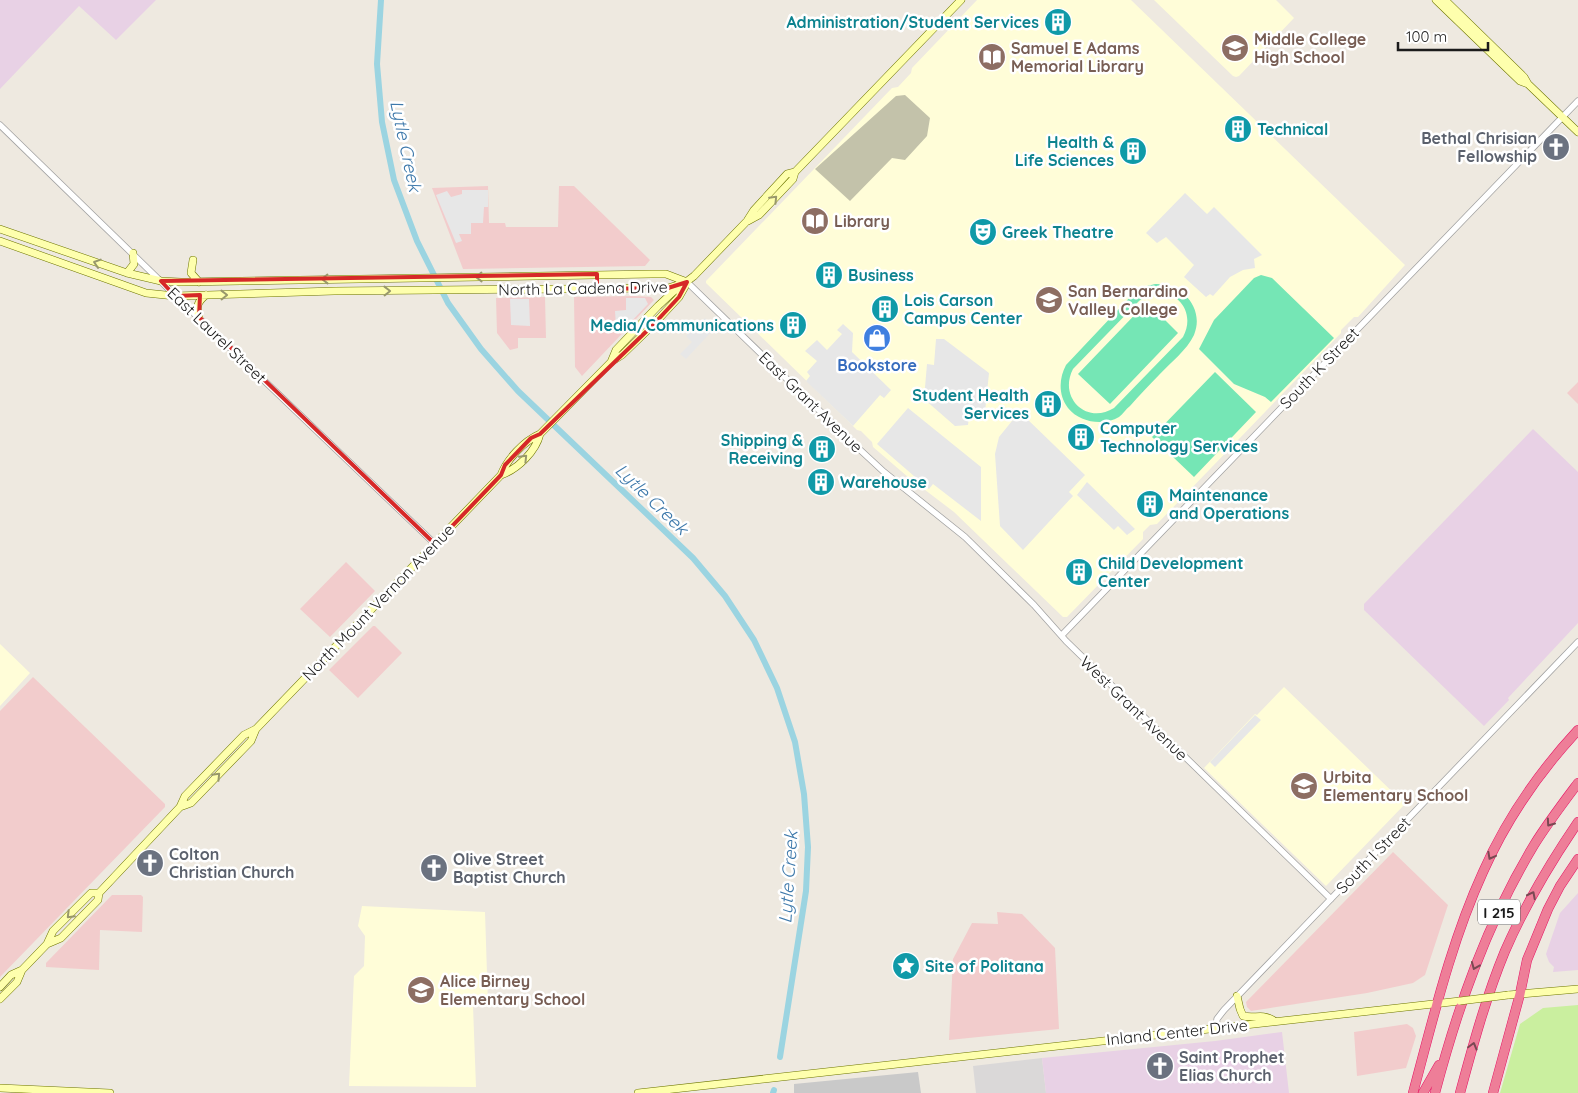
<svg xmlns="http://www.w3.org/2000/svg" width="1578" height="1093" font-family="Quicksand,sans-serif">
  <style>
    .residential { fill: #dad8d8 }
    .commercial { fill: #f2cccc }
    .industrial { fill: #e8d1e5 }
    .education { fill: #fffdd8 }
    .religious { fill: #c9c9c9 }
    .construction { fill: #c3c2aa }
    .grass { fill: #caef9f }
    .pitch { fill: #75e6b5; fill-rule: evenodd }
    .parking { fill: #e7e7e7 }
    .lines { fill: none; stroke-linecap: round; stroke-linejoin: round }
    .canal { stroke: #9bd4e1; stroke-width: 6 }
    .tertiary-casing { stroke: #a2a2a2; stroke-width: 7 }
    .secondary-casing { stroke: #6d7500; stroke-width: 8 }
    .motorway-casing { stroke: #e61364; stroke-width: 10 }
    .tertiary { stroke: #fff; stroke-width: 5.5 }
    .secondary { stroke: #feffad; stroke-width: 7 }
    .motorway { stroke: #ee7e98; stroke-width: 9 }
    .secondary-bridge-casing { stroke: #6d7500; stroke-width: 8; stroke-linecap: butt }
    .secondary-bridge { stroke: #feffad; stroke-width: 7 }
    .oneway { stroke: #98986b }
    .oneway2 { stroke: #7a4853 }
    .marked { fill: none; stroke: #d62828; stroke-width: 4; stroke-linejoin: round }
    .labels { text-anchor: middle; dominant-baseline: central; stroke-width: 5; stroke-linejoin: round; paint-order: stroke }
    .shield { fill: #fff; stroke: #5f5f5f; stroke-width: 1 }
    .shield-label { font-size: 15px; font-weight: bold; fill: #1b1b1b }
    .culture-label { font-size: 16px; font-weight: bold; fill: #0d838f; stroke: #fff; text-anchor: start }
    .education-label { font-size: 16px; font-weight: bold; fill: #785e54; stroke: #fff; text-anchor: start }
    .worship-label { font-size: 16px; font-weight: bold; fill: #5b616d; stroke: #fff; text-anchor: start }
    .street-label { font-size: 16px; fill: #1b1b1b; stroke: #fff }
    .shop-label { font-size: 16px; font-weight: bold; fill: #366cbe; stroke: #fff }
    .water-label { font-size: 18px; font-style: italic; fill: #3e79ab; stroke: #fff }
  </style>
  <rect width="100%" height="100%" fill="#eee9e0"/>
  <path class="residential" d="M1042,1058L1046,1093H976L973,1066Z"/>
  <path class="commercial" d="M488,186L489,223H505L506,227H558L559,186H574L650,260L645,266L463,269L432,188Z
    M635,296L651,297L654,300L582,376L575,367L574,297Z
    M545,297L546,338H518V348L510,350L497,333L496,298Z
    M1578,382V404L1567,393Z
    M346,562L375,591L330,637L300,609Z
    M373,626H375L402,653L358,698L329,670Z
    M33,677L165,804V807L0,977V711Z
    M1393,852L1448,905L1425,975L1413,983L1367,993L1251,1011L1247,1007L1246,1002Z
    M112,895H141L143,897L142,932L100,930L99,970L46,967V963Z
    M997,912L1022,914L1055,948L1059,1029L949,1040L953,959L972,923L998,924Z
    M1407,1024L1413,1028L1416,1036L1406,1068L1357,1076L1354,1032Z"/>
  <path class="industrial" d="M0,0H156L116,40L79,6L0,89Z
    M1533,429L1578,472V623L1508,698L1509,700L1484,726L1364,610V604Z
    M1578,893V970L1553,972L1554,967L1549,962L1546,954L1560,913Z
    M1282,1032L1289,1093H1046L1042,1058L1215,1041Z"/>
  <path class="education" d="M977,0H1131L1405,265L1358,317H1354L1341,330V333L1157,524L1150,525L1143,532V539L1067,617H1063L954,512L908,477L873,447L872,442L861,431L857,430L706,283V281L892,88L898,87L911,73L912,68Z
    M1154,0H1276L1294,18L1239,76L1236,77L1233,76Z
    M0,644L30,673L0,706Z
    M1284,687L1405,804L1326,886L1204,768L1255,714L1257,715Z
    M362,906L485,912L488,1005L473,1006L476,1087L349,1086L354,976L364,966L365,936L358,926Z"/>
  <path class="religious" d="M918,1072L921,1093H794V1084Z"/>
  <path class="construction" d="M905,95L930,118L927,136L905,160L892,158L850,201L815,169L896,96Z"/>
  <path class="grass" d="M1578,1005V1093H1500L1520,1024L1543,1008Z"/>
  <path class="pitch" d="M1261,275L1272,278L1334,338L1271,402L1265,397L1234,384L1199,349L1214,320L1254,278Z
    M1155,284C1182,283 1205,308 1194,335C1187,350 1170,363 1159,375C1149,385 1139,396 1130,406C1126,409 1123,414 1119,417C1104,426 1080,423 1068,408C1058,395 1059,378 1066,365L1132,295L1143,287ZM1156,292C1181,292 1195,315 1183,337L1114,408C1087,425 1058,398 1073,369L1139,301L1147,295Z
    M1147,302L1178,333L1110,404L1078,374Z
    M1215,372L1256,412L1194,477L1152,437Z"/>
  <path class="parking" d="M462,190H488V207H484L483,223H471V234H459L462,241L456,243L436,195L447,191L451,197L462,194Z
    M1185,193L1207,214L1214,207L1262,255L1254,259L1255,268L1243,270L1230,277L1213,296L1210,294L1206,297L1184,277L1194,265L1166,237L1157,243L1146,233Z
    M626,298H645L648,304L627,326H616L615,311L626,310Z
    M510,299H529L530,326L511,325Z
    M705,318L715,328L686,359L680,354L692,342L686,336Z
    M843,324L853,333L852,352L891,390L884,398L880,395L853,426L806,381L810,376L807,372L817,361L805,351L817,340L827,350L842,334L837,330Z
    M936,339H944L989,373L985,412L975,411L974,415L969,416L968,425L955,426L924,399L927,364L934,365Z
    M908,408L981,467V521L933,484L929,489L877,444Z
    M1016,416H1024L1085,475L1069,492L1073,496L1023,550L1000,526L995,454L999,437Z
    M1087,482L1135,529L1127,535L1118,526L1114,530L1077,495Z
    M1255,715L1261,720L1215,767L1210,762Z"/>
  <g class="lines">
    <path class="canal" d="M381,0L377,64L382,122L394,180L417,241L448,303L481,349L518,391L693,558L725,596L754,640L777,688L795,742L804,794L808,847L806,891L780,1057
      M773,1093L774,1090"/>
    <g class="tertiary-casing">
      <path id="tertiary" d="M0,125L183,303L435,544
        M687,282L857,447L884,472L965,537L1034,605L1066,641L1331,899
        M1062,635L1578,101
        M1216,1028L1217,1019L1224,1010L1578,642"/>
    </g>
    <g class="secondary-casing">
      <path id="secondary" d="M1436,0L1520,81L1528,84
        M1445,0L1524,77L1528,84L1578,132
        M748,221L759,215L793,179L795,172
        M0,229L127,273L161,281L181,282L652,274H666L687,282
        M0,241L146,293L175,296L334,291L658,288H668L687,282
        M193,260L191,273L199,282
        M127,273L134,264L133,253
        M199,317C196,307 197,302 206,295
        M611,362L616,350L658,306L673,292L694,276L747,221L754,210L787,174L795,172L961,0
        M501,475C507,459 524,441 540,434L611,362L622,355L653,325L679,297L687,283
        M180,807L191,803L251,741L256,729
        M47,944L53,931L91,893H99
        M0,987L11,975L22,970L47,944L61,938L98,900L99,893L180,807L185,796L244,735L256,729L501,475C518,469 536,451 540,434
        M1508,995L1578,989
        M1237,996L1240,1009L1243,1016C1256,1019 1260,1013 1273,1020
        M0,999L17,982L22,970
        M0,1088L110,1093
        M638,1093L1460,1001"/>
    </g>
    <g class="motorway-casing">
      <path id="motorway" d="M1413,1093C1433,1019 1451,942 1483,872C1506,820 1540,771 1578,730
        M1423,1093L1439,1065
        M1435,1093C1458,1006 1487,923 1534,845C1547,824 1563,803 1578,783
        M1460,1093C1473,1045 1486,997 1505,951C1525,905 1550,863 1578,822
        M1493,1093L1520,994L1527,960L1548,909L1560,886L1578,859"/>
    </g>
    <use href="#tertiary" class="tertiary"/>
    <use href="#secondary" class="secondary"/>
    <use href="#motorway" class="motorway"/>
    <g class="secondary-bridge-casing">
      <path id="secondary-bridge" d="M1460,1001L1508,995"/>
    </g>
    <use href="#secondary-bridge" class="secondary-bridge"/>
  </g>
  <defs><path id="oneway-chevron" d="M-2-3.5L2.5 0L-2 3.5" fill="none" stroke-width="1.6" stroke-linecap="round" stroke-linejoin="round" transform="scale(1.25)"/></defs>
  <g class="oneway">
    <use href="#oneway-chevron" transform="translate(774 199) rotate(-46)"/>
    <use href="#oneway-chevron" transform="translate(97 263) rotate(-162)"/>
    <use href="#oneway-chevron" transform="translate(479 277) rotate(179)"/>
    <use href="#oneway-chevron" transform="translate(325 279) rotate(179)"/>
    <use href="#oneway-chevron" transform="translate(387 291) rotate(-1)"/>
    <use href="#oneway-chevron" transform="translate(224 295) rotate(-1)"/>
    <use href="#oneway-chevron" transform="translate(524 458) rotate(-46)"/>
    <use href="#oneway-chevron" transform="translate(217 776) rotate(-46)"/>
    <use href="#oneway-chevron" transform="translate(70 915) rotate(135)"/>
  </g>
  <g class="oneway2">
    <use href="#oneway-chevron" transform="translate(1550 823) rotate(125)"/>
    <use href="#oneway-chevron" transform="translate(1491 856) rotate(118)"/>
    <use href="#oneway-chevron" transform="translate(1532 895) rotate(-63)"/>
    <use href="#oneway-chevron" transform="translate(1475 966) rotate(112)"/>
    <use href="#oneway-chevron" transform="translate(1473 1046) rotate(-75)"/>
  </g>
  <path class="marked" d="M597,274V289L668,288L687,282L679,297L653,325L540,434L531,438L505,465L501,475L435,544L199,317L200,295L175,296L161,281Z"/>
  <defs>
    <g id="building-disc" transform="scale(1.4375)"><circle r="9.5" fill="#0f9aa8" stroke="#fff"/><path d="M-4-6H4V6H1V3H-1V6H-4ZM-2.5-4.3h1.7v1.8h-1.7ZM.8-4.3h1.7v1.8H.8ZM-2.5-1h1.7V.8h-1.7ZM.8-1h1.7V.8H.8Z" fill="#fff"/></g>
    <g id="school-disc" transform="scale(1.4375)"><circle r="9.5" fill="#8d6e63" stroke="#fff"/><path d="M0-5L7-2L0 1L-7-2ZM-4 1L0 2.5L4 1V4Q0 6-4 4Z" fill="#fff"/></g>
    <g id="library-disc" transform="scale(1.4375)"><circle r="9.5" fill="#8d6e63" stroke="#fff"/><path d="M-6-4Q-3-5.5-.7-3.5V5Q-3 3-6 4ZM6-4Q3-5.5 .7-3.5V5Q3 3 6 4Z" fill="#fff"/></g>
    <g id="church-disc" transform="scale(1.4375)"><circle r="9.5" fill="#6b7280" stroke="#fff"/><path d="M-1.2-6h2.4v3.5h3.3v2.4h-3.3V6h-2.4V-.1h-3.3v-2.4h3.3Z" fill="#fff"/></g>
    <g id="theatre-disc" transform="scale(1.4375)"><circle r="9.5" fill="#0f9aa8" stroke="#fff"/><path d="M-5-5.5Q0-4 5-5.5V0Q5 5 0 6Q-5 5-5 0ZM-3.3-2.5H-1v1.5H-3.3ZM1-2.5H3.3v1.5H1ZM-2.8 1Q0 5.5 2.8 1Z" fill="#fff"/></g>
    <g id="university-disc" transform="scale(1.4375)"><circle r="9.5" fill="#8d6e63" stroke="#fff"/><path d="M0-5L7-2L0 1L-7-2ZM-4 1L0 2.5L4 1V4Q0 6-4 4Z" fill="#fff"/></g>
    <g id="shop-disc" transform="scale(1.4375)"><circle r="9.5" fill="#3f7fe0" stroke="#fff"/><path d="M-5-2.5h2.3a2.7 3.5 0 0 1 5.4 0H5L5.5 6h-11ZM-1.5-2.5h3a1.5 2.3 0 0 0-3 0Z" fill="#fff"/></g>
    <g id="sight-disc" transform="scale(1.4375)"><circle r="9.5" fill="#0f9aa8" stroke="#fff"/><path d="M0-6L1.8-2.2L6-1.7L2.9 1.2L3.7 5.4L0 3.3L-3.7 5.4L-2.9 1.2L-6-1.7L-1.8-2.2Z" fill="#fff"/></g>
  </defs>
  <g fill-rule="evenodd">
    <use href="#building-disc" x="1058" y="22"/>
    <use href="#school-disc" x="1235" y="48"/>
    <use href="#library-disc" x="992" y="57"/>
    <use href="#building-disc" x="1238" y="129"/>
    <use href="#church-disc" x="1556" y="147"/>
    <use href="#building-disc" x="1133" y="151"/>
    <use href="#library-disc" x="815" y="221"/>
    <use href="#theatre-disc" x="983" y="232"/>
    <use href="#building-disc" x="829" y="275"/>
    <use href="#university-disc" x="1049" y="300"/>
    <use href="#building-disc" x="885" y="309"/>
    <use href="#building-disc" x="793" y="325"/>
    <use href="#shop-disc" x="877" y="338"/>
    <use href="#building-disc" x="1048" y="404"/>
    <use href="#building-disc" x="1081" y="437"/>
    <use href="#building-disc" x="822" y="449"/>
    <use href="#building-disc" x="821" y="482"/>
    <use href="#building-disc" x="1150" y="504"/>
    <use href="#building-disc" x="1079" y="572"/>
    <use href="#school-disc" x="1304" y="786"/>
    <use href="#church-disc" x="150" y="863"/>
    <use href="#church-disc" x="434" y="868"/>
    <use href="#sight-disc" x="906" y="966"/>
    <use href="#school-disc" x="421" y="990"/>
    <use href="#church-disc" x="1160" y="1066"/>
  </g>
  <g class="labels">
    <rect class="shield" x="1478" y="899.5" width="42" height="25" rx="4"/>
    <g class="shield-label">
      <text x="1499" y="912">I 215</text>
    </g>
    <g class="culture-label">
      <text x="1039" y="22" text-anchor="end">Administration/Student Services</text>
      <text x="1257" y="129">Technical</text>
      <text x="1114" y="142" text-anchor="end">Health &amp;<tspan x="1114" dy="18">Life Sciences</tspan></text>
      <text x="1002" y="232">Greek Theatre</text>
      <text x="848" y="275">Business</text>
      <text x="904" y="300">Lois Carson<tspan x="904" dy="18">Campus Center</tspan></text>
      <text x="774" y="325" text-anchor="end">Media/Communications</text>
      <text x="1029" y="395" text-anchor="end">Student Health<tspan x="1029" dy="18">Services</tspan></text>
      <text x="1100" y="428">Computer<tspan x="1100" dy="18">Technology Services</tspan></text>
      <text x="803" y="440" text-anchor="end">Shipping &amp;<tspan x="803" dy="18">Receiving</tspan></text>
      <text x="840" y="482">Warehouse</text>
      <text x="1169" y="495">Maintenance<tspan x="1169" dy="18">and Operations</tspan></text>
      <text x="1098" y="563">Child Development<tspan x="1098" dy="18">Center</tspan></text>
      <text x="925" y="966">Site of Politana</text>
    </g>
    <g class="education-label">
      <text x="1254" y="39">Middle College<tspan x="1254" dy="18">High School</tspan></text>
      <text x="1011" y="48">Samuel E Adams<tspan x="1011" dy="18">Memorial Library</tspan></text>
      <text x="834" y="221">Library</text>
      <text x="1068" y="291">San Bernardino<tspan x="1068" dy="18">Valley College</tspan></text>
      <text x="1323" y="777">Urbita<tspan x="1323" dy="18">Elementary School</tspan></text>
      <text x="440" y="981">Alice Birney<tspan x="440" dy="18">Elementary School</tspan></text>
    </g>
    <g class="worship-label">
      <text x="1537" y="138" text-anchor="end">Bethal Chrisian<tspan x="1537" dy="18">Fellowship</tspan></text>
      <text x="169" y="854">Colton<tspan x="169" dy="18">Christian Church</tspan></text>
      <text x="453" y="859">Olive Street<tspan x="453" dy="18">Baptist Church</tspan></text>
      <text x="1179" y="1057">Saint Prophet<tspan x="1179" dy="18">Elias Church</tspan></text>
    </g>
    <g class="street-label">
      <text transform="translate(583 288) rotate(-1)">North La Cadena Drive</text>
      <text transform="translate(217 335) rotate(44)">East Laurel Street</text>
      <text transform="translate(1319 368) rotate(-46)">South K Street</text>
      <text transform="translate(811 402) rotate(44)">East Grant Avenue</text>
      <text transform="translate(378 602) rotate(-46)">North Mount Vernon Avenue</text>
      <text transform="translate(1134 708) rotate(44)">West Grant Avenue</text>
      <text transform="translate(1373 855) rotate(-46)">South I Street</text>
      <text transform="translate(1177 1032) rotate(-6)">Inland Center Drive</text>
    </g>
    <g class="shop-label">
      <text x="877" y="365">Bookstore</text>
    </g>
    <g class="water-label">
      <text transform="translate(406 146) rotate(78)">Lytle Creek</text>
      <text transform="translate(652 499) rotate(44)">Lytle Creek</text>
      <text transform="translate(788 877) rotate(-86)">Lytle Creek</text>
    </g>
  </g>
  <path d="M1398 42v8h90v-8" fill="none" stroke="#1b1b1b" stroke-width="2.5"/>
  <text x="1406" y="42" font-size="15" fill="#1b1b1b" stroke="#ffffff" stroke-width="4" paint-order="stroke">100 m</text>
</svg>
